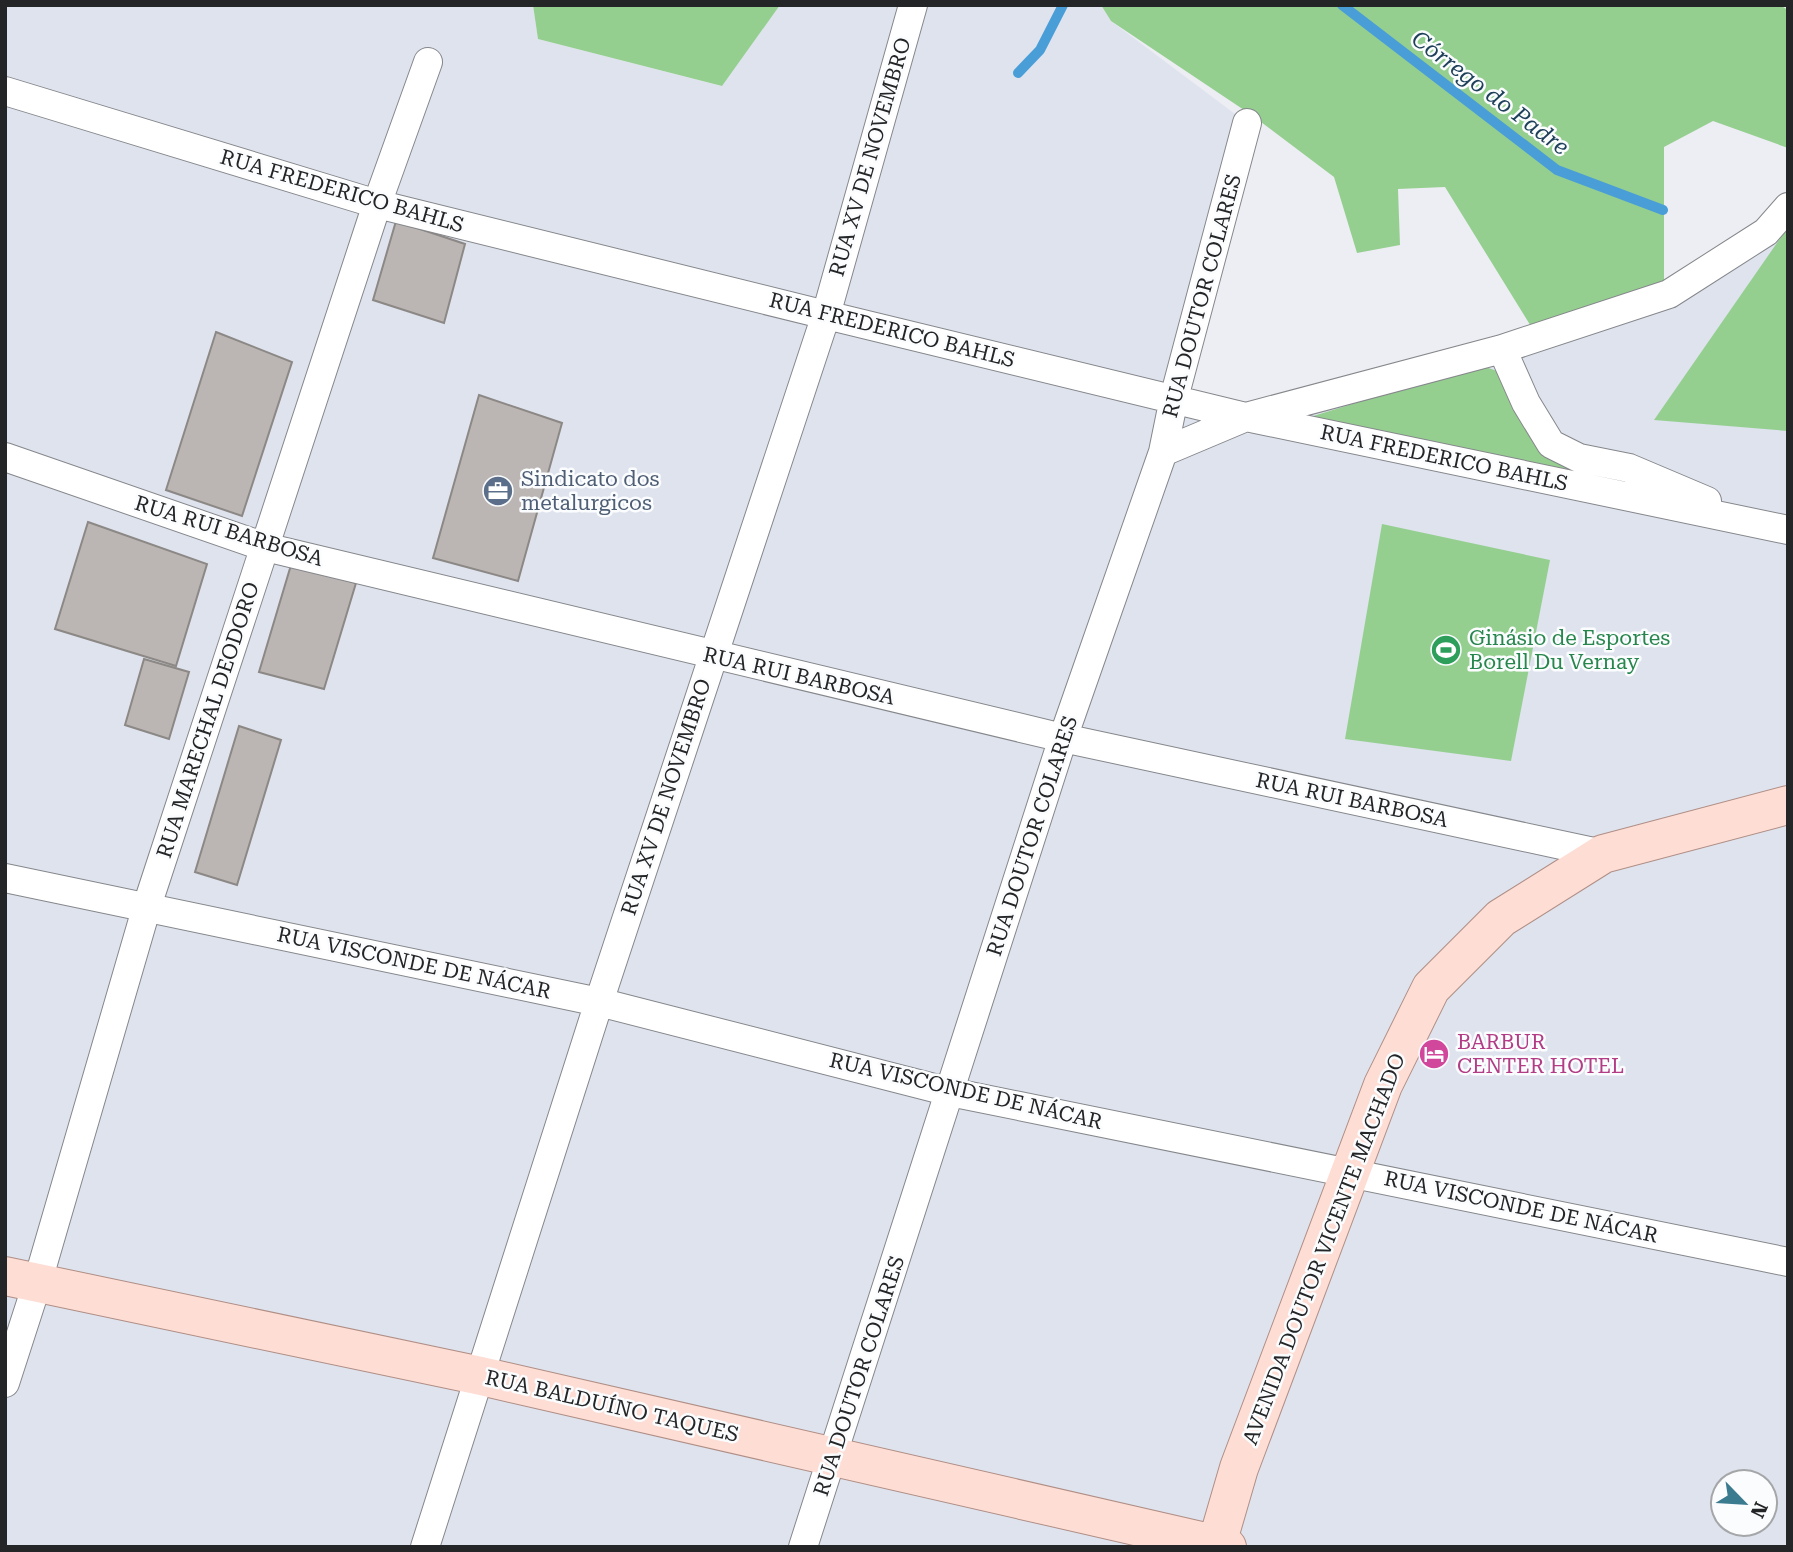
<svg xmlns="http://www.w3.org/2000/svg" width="1793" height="1552" font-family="'Roboto Serif',serif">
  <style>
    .built { fill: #dee3ee; fill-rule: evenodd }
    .green { fill: #95cf90 }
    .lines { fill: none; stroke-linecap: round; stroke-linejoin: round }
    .stream { stroke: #4a9ed7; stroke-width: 10 }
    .building { fill: #bbb6b4; stroke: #8c8885; stroke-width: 2 }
    .minor-casing { stroke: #85878b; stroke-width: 30 }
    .primary-casing { stroke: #b08e85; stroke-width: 40 }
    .minor { stroke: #fff; stroke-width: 28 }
    .primary { stroke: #fdddd4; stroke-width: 38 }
    .labels { text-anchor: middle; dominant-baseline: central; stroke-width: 5; stroke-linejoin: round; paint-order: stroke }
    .street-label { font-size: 21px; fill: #242526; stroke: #fbfcfe }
    .service-label { font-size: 21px; fill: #4e5e75; stroke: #fbfcfe; text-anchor: start }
    .leisure-label { font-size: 21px; fill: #27864d; stroke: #fbfcfe; text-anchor: start }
    .hotel-label { font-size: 21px; fill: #b23c85; stroke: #fbfcfe; text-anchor: start }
    .water-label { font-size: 23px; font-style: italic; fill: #1e4159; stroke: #fbfcfe }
  </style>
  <rect width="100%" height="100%" fill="#edeef3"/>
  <path class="built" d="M5,5H533L538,39L721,86L780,5H1101L1111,21L1243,120L1186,413L1249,434L1671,297L1788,213V1547H5ZM1723,1482H1765V1524H1723Z"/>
  <path class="green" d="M533,5H780L722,86L538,39Z
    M1101,5H1780L1788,10V148L1713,121L1664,147V286L1532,328L1445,187L1398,189L1400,245L1357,253L1334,177L1253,116L1111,21Z
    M1788,227V431L1654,420Z
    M1480,365L1497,371L1523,422L1639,486L1310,417Z
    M1382,524L1550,560L1511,761L1345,739Z"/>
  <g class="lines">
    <path class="stream" d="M1342,5L1557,170L1663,210
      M1018,73L1040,50L1063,5"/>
  </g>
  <path class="building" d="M396,221L465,244L444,323L373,300Z
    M216,332L292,362L242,516L166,490Z
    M479,395L562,423L518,581L433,558Z
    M88,522L207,564L176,666L55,629Z
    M291,565L356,583L324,689L259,672Z
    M144,659L189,672L169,739L125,725Z
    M239,726L281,740L237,885L195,872Z"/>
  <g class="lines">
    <g class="minor-casing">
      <path id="minor" d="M5,91L377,204L826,315L1246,417L1788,530
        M1502,349L1526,403L1551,444L1579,458L1629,468L1707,501
        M1163,452L1246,417L1502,349L1669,294L1766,232L1788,207
        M5,457L265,547L1063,738L1603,854
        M5,878L599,1002L950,1092L1788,1262
        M5,1383L37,1284L147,906L377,204L428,62
        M425,1547L599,1002L826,315L913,5
        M803,1547L1063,738L1163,452L1174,398L1247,123"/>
    </g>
    <g class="primary-casing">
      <path id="primary" d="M5,1276L481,1376L1227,1547
        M1216,1547L1239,1468L1383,1085L1431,988L1501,918L1603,854L1788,805"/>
    </g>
    <use href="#minor" class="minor"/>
    <use href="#primary" class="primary"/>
  </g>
  <defs>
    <g id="office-disc" transform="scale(1.575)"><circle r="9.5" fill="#5c6f8a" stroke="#fbfcfe"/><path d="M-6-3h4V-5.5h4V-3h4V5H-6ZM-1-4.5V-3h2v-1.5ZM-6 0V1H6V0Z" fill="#fff"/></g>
    <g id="stadium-disc" transform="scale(1.575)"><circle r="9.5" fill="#2e9e5b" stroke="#fbfcfe"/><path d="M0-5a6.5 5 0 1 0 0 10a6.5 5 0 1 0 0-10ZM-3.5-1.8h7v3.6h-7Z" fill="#fff"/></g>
    <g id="hotel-disc" transform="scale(1.575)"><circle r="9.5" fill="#d1479c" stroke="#fbfcfe"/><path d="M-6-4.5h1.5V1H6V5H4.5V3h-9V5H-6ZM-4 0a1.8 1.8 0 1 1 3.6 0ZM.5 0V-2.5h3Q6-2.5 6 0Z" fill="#fff"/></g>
  </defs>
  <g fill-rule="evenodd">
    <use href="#office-disc" x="498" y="491"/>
    <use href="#stadium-disc" x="1446" y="650"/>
    <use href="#hotel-disc" x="1434" y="1054"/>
  </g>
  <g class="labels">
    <g class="street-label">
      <text transform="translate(870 157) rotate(-74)">RUA XV DE NOVEMBRO</text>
      <text transform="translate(342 191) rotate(16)">RUA FREDERICO BAHLS</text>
      <text transform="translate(1202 296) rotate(-75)">RUA DOUTOR COLARES</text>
      <text transform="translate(892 330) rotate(14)">RUA FREDERICO BAHLS</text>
      <text transform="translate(1444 458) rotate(12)">RUA FREDERICO BAHLS</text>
      <text transform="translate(229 531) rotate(17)">RUA RUI BARBOSA</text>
      <text transform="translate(799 676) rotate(13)">RUA RUI BARBOSA</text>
      <text transform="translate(208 720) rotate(-72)">RUA MARECHAL DEODORO</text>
      <text transform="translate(666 797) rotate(-72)">RUA XV DE NOVEMBRO</text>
      <text transform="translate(1352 800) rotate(12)">RUA RUI BARBOSA</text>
      <text transform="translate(1032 836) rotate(-72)">RUA DOUTOR COLARES</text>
      <text transform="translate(414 963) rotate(12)">RUA VISCONDE DE NÁCAR</text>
      <text transform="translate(966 1091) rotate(13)">RUA VISCONDE DE NÁCAR</text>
      <text transform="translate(1521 1207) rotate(12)">RUA VISCONDE DE NÁCAR</text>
      <text transform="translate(1324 1249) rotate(-69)">AVENIDA DOUTOR VICENTE MACHADO</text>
      <text transform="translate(859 1376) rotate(-72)">RUA DOUTOR COLARES</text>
      <text transform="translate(612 1406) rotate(13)">RUA BALDUÍNO TAQUES</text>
    </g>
    <g class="service-label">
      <text x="521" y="479">Sindicato dos<tspan x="521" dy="24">metalurgicos</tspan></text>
    </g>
    <g class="leisure-label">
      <text x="1469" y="638">Ginásio de Esportes<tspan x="1469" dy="24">Borell Du Vernay</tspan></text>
    </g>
    <g class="hotel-label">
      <text x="1457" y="1042">BARBUR<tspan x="1457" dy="24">CENTER HOTEL</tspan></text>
    </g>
    <g class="water-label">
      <text transform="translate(1490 93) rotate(37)">Córrego do Padre</text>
    </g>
  </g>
  <rect width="1793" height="1552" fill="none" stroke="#242526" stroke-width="14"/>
  <g transform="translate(1744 1503) rotate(115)"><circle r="33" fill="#fbfcfe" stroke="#a5a6a8" stroke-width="2"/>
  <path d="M0-5L12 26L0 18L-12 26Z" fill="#3b7b8f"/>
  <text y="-10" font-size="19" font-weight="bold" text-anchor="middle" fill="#242526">N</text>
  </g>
</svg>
